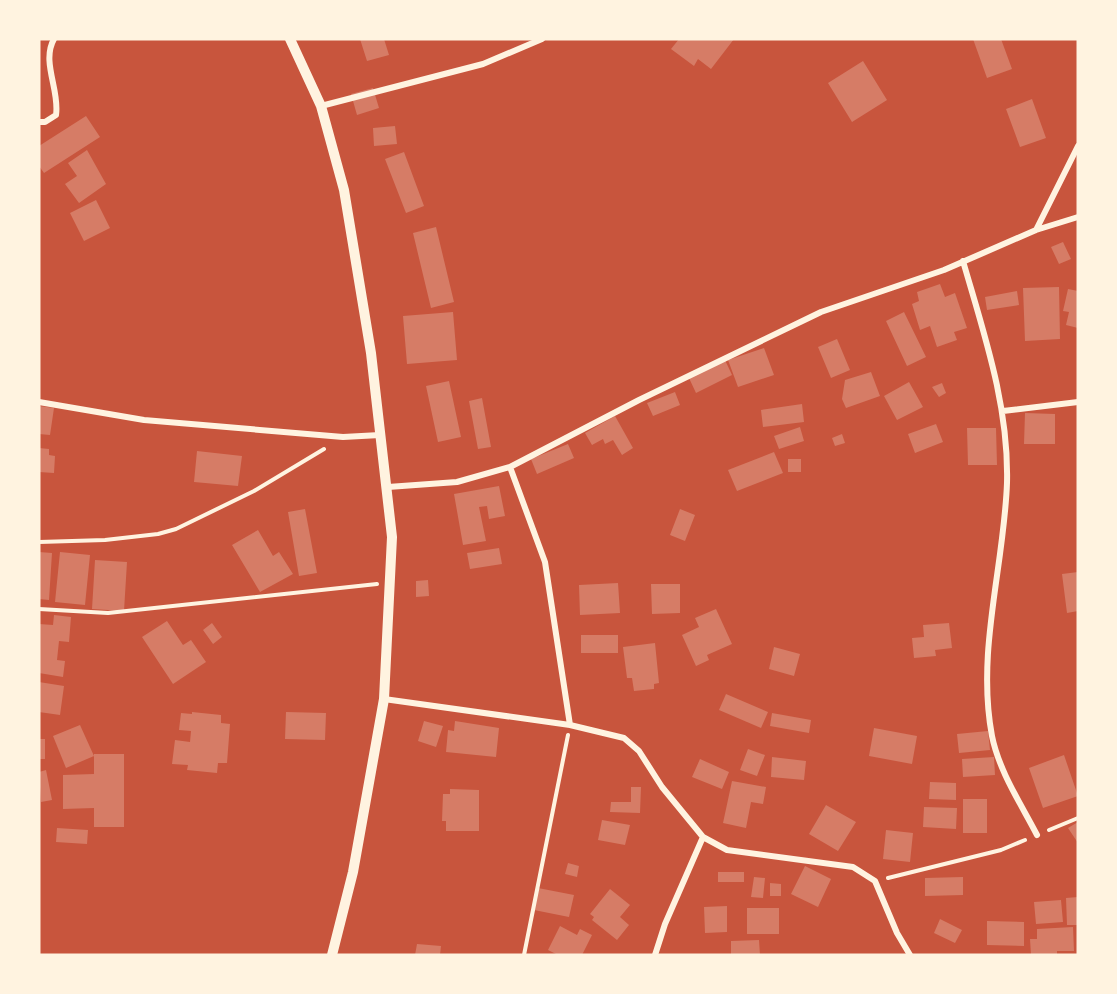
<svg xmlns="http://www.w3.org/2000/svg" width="1117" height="994" font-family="'DM Sans',sans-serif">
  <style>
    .building { fill: #d67c66 }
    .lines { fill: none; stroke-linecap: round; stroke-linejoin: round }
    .path { stroke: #fff3e0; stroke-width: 4 }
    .minor { stroke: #fff3e0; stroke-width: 6 }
    .tertiary { stroke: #fff3e0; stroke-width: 10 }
  </style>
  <rect width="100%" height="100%" fill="#c8553d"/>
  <path class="building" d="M360,39H384L389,55L367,61Z
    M679,39H734L711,69L698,59L694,66L671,49Z
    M973,39H1001L1012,69L987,78Z
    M863,61L887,100L852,122L828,83Z
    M373,88L379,108L357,115L351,94Z
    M1032,99L1046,138L1020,147L1006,109Z
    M86,116L100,137L44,173L39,166V146Z
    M395,126L397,144L374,146L373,128Z
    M87,150L106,184L79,203L65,184L77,176L68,163Z
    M404,152L424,206L406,213L385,159Z
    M96,200L110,228L84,241L70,213Z
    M436,227L454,302L431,308L413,233Z
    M1063,242L1071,259L1059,264L1051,247Z
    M940,284L945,297L955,293L967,328L954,332L957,340L937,347L930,326L920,330L912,304L919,301L917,292Z
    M1059,287L1060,339L1025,341L1023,288Z
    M1068,289L1078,291V328L1066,325L1069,312L1063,311Z
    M1017,291L1019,305L987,310L985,297Z
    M453,312L457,360L407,364L403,316Z
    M904,312L926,357L907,366L886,321Z
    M837,339L850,370L831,378L818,347Z
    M764,348L774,375L738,387L728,360Z
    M725,360L732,375L696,393L689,378Z
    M871,372L880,396L846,408L842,399L845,380Z
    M449,381L461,437L438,442L426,386Z
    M909,382L923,407L897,420L884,396Z
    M942,383L946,393L939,397L932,387Z
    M675,392L680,405L653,416L647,403Z
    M482,398L491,447L478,449L469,401Z
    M802,404L804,422L763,427L761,410Z
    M39,406L54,408L50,435L39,434Z
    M1025,413L1055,414V444H1024Z
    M615,416L633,448L622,455L613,440L605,444L603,439L592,445L585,433Z
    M936,424L943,442L915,453L908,434Z
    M800,427L804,441L779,449L774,436Z
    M967,428H996L997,465H968Z
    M842,434L845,443L835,446L832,438Z
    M568,444L574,458L537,474L531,459Z
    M39,448L49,449V455L55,456L54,473L39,472Z
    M197,451L242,456L238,486L194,482Z
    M774,452L783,473L737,491L728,470Z
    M788,459H801V472H788Z
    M499,486L505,516L489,519L487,506L479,507L486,541L463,545L454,494Z
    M305,509L317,573L299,576L288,512Z
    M680,509L695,515L685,541L670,535Z
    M258,530L273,556L279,552L293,574L260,592L232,545Z
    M499,548L502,564L470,569L467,553Z
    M39,552L52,553L49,600L39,599Z
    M60,552L90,555L85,605L55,602Z
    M95,560L127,562L124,611L92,609Z
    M1078,572V611L1067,613L1062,574Z
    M428,580L429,596L416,597V581Z
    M618,583L620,613L580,615L579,585Z
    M651,584H680V613L652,614Z
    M716,609L732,644L707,655L709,660L696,666L682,635L699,627L695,618Z
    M54,615L71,617L69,642L59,641L57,660L65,661L63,677L39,673V624L53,625Z
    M167,621L183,645L191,640L206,662L173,684L142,637Z
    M212,623L222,637L213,644L203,630Z
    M949,623L952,648L935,650L936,656L914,658L912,638L924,637L923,625Z
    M581,635H618V653H581Z
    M655,643L659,683L654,684V689L634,691L632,678H627L623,647Z
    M774,647L800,654L794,676L769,669Z
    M39,682L64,686L60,715L39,712Z
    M726,694L768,712L761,728L719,710Z
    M192,712L221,715V723L230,724L227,763H218L217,773L187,770L188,765L172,764L175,740L190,742L191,731L179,730L181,713L192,714Z
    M286,712L326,713L325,740L285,739Z
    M772,713L811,720L809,733L770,726Z
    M424,721L443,726L436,747L418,741Z
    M455,721L499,728L496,757L446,752L448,730L454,731Z
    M80,725L94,756L66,768L53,736Z
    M874,728L917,736L912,764L869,756Z
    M988,731L990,750L959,753L957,734Z
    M39,739H45V759H39Z
    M748,749L765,755L757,776L740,770Z
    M94,754H124V827H94V808L63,809V775L94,774Z
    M1064,755L1078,796L1043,808L1029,768Z
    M772,757L806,761L804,780L771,777Z
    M994,757L995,775L963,777L962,759Z
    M700,759L729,772L722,789L692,777Z
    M46,770L52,800L41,802L39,772Z
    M732,781L766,787L763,804L751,802L746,828L723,823Z
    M930,782L956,783V800L929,799Z
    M631,787H641L640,813L610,812L611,802H631Z
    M450,789L479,790V831H446V821H442L443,794H450Z
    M963,799H987V833H963Z
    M826,805L856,822L838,851L809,834Z
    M924,807L957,808L956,829L923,827Z
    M602,820L630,825L625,845L598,840Z
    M1078,822V843L1068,828Z
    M57,828L88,830L87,844L56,842Z
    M886,830L913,833L910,862L883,859Z
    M568,863L579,866L577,877L565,874Z
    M805,866L831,879L818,907L791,894Z
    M718,872H744V882H718Z
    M754,877L765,878L763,898L751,897Z
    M963,877V895L925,896V878Z
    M770,883L781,884V896H770Z
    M538,888L574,895L569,917L534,910Z
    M610,889L630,905L620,917L629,925L617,940L592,920L594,917L590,914Z
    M1078,897V925H1067L1066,898Z
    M1061,900L1063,922L1036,924L1034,902Z
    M727,906V932L705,933L704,907Z
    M747,908H779V934H747Z
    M940,919L962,930L955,943L934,933Z
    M987,921L1024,922V946L987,945Z
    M560,926L577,935L580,929L592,935L582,955H558L548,950Z
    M1073,927L1074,951H1057V955H1031L1030,939H1037V929Z
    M759,940L760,955H731V941Z
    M417,944L441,946L440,955H415Z"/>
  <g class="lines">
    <path class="path" d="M39,542L105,540L158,534L176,529L254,491L324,449
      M39,609L108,613L377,584
      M1049,830L1078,818
      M888,878L1001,850L1025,840
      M524,955L568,735"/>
    <path class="minor" d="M321,106L483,64L542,39
      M39,122H45L56,115C60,90 41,62 54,39
      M1036,230L1078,146
      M963,261C984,334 1009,406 1007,483C1004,567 976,651 992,736C999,771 1021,804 1037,835
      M39,402L144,420L343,437L380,435
      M1003,411L1078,402
      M510,467L545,562L570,725
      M388,487L457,482L510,467L639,400L821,312L944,270L1036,230L1078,217
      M384,699L570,725L624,738L639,751L662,787L703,837L727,850L853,867L875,881L897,933L910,955
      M655,955L665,924L703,837"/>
    <path class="tertiary" d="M290,39L321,106L344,190L371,353L392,537L384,699L353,872L332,955"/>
  </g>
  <rect width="1117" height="994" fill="none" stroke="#fff3e0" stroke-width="81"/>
</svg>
